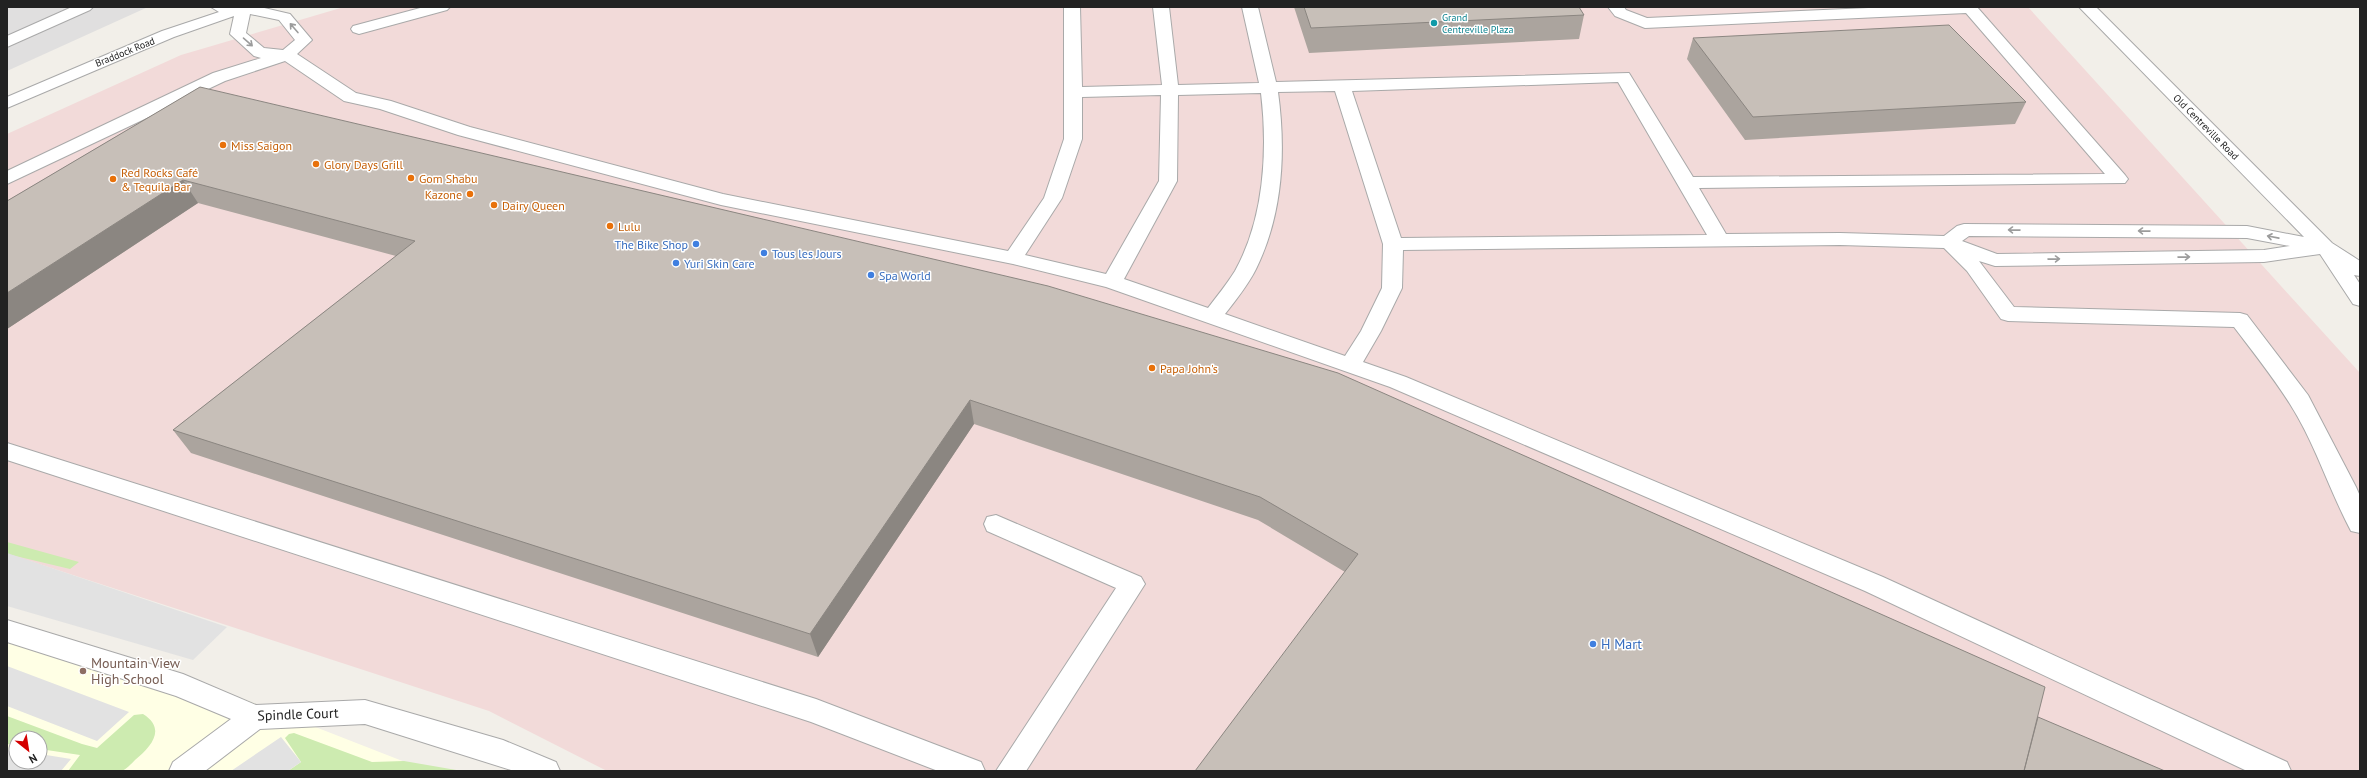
<svg xmlns="http://www.w3.org/2000/svg" width="2367" height="778" font-family="'PT Sans',sans-serif">
  <style>
    .residential { fill: #e0dfdf }
    .commercial { fill: #f2dad9 }
    .education { fill: #ffffe5; fill-rule: evenodd }
    .grass { fill: #cdebb0 }
    .parking { fill: #e2e2e2 }
    .lines { fill: none; stroke-linecap: round; stroke-linejoin: round }
    .minor-casing { stroke: #a9a9a9; stroke-width: 2 }
    .minor { fill: #fff; fill-rule: evenodd }
    .wall { fill: #aba49e }
    .shaded-wall { fill: #8b8681 }
    .building { fill: #c7bfb8; stroke: #8b8681 }
    .oneway { stroke: #9c9c9c }
    .culture-dot { fill: #0f9aa8; stroke: #fff; stroke-width: 1.5 }
    .food-dot { fill: #e8710a; stroke: #fff; stroke-width: 1.5 }
    .shop-dot { fill: #3f7fe0; stroke: #fff; stroke-width: 1.5 }
    .education-dot { fill: #8d6e63; stroke: #fff; stroke-width: 1.5 }
    .labels { text-anchor: middle; dominant-baseline: central; stroke-width: 3; stroke-linejoin: round; paint-order: stroke }
    .far-culture-label { font-size: 10px; fill: #0d838f; stroke: #fff; text-anchor: start }
    .far-street-label { font-size: 10px; fill: #222; stroke: #fff }
    .food-label { font-size: 12px; fill: #c56008; stroke: #fff; text-anchor: start }
    .shop-label { font-size: 12px; fill: #366cbe; stroke: #fff; text-anchor: start }
    .near-shop-label { font-size: 14px; fill: #366cbe; stroke: #fff; text-anchor: start }
    .near-education-label { font-size: 14px; fill: #785e54; stroke: #fff; text-anchor: start }
    .near-street-label { font-size: 14px; fill: #222; stroke: #fff }
  </style>
  <rect width="100%" height="100%" fill="#f2efe9"/>
  <path class="residential" d="M7,7H148L7,71Z"/>
  <path class="commercial" d="M344,7H2028L2360,373V771H607L489,711L30,561L7,556V134L181,55Z"/>
  <path class="education" d="M7,625L72,643L244,699L428,771H7ZM16,738H40V762H16Z"/>
  <path class="grass" d="M7,542L79,562L70,569L7,554Z
    M143,714C167,729 151,747 135,760C131,764 126,770 121,771C104,774 84,771 68,771L80,755L40,749V738H16V745L7,744V716L82,744L97,748L134,715Z
    M294,733L372,762L404,761L462,771H288L301,762L285,738L289,734Z"/>
  <path class="parking" d="M7,553L227,627L193,660L7,606Z
    M7,666L129,712L97,741L7,706Z
    M281,737L301,762L288,771H231Z
    M7,750L16,751V762H40V754L71,759L61,771H7Z"/>
  <g class="lines">
    <g class="minor-casing">
      <path id="minor" d="M72,7H93L90,10L7,47V36Z
        M211,7H260L290,14L312,40L297,54L356,93L391,101L470,127L723,194L1008,251L1044,198L1064,139V7H1080L1082,87L1162,85L1153,7H1169L1178,85L1259,83L1242,7H1258L1276,82L1629,73L1693,177L2105,174L1966,13L1645,28L1615,16L1608,7H1624L1626,10L1647,18L1891,7H1977L2125,175L2128,179L2125,183L1699,188L1726,234L1840,233L1944,236L1957,226L1964,224L2247,226L2304,237L2079,7H2096L2332,243L2360,261V276L2354,275L2360,284V306L2353,304L2320,254L2264,262L1995,266L1979,261L2014,307L2240,313L2247,315L2308,395L2356,487L2360,496V533L2351,531C2329,490 2315,443 2290,404C2273,377 2253,352 2234,327L2008,321L2001,319L1967,271L1944,248L1840,245L1403,250L1402,288L1381,331L1363,362L1406,377L1883,577L2287,762L2291,771H2247L1865,591L1390,387L1106,287L1013,264L721,205L458,135L380,109L344,101L285,61L225,81L7,184V171L213,73L261,58L254,56L230,34L234,16L174,37L7,108V97L162,31L219,12ZM250,14L279,20L295,40L283,50L264,48L246,33ZM1618,82L1707,235L1401,238L1352,91ZM1335,91L1383,244L1382,288L1361,331L1345,356L1225,314C1236,300 1248,285 1256,269C1283,214 1286,151 1278,92ZM1261,93C1268,151 1264,219 1235,271C1227,284 1217,296 1208,308L1124,279L1177,181L1178,95ZM1161,95L1159,181L1106,274L1025,255L1062,198L1082,139V97ZM1969,236L2247,238L2290,246L2264,250L1997,254L1962,241Z
        M424,7H450L447,10L359,34L353,32L351,29L353,26Z
        M7,443L816,699L981,762L985,771H938L811,722L7,460Z
        M996,515L1141,577L1145,584L1026,771H996L1116,588L987,531L984,524L987,517Z
        M7,620L183,674L256,705L365,700L503,740L556,762L560,771H514L365,724L260,729L205,771H169L173,762L231,719L176,696L7,642Z"/>
    </g>
    <use href="#minor" class="minor"/>
  </g>
  <path class="wall" d="M1294,7H1579L1584,15L1579,39L1309,53Z
    M1693,38L2026,102L2015,124L1745,140L1687,59Z
    M200,87L2045,687L1345,572L1258,520L974,424L818,657L191,453L173,430L396,256L198,203L7,329V201Z"/>
  <path class="shaded-wall" d="M183,180L198,203L7,329V293Z
    M970,400L974,424L818,657L810,634Z"/>
  <path class="building" d="M1304,7H1579L1584,15L1311,28Z
    M1949,25L2026,102L1753,117L1693,38Z
    M200,87L1048,286L1338,373L2045,687L2024,771H1195L1358,554L1260,497L970,400L810,634L173,430L415,241L183,180L7,293V201Z
    M2038,717L2165,771H2024Z"/>
  <defs><path id="oneway-shaft" d="M-6 0H5M1.5-3L5.5 0L1.5 3" fill="none" stroke-width="1.6" stroke-linecap="round" stroke-linejoin="round"/></defs>
  <g class="oneway">
    <use href="#oneway-shaft" transform="translate(294 28) rotate(-131)"/>
    <use href="#oneway-shaft" transform="translate(248 42) rotate(41)"/>
    <use href="#oneway-shaft" transform="translate(2014 230) rotate(-179)"/>
    <use href="#oneway-shaft" transform="translate(2144 231) rotate(-179)"/>
    <use href="#oneway-shaft" transform="translate(2273 237) rotate(-169)"/>
    <use href="#oneway-shaft" transform="translate(2184 257) rotate(-1)"/>
    <use href="#oneway-shaft" transform="translate(2054 259) rotate(-1)"/>
  </g>
  <circle class="culture-dot" cx="1434" cy="23" r="4"/>
  <g class="food-dot">
    <circle cx="223" cy="145" r="4"/>
    <circle cx="316" cy="164" r="4"/>
    <circle cx="411" cy="178" r="4"/>
    <circle cx="113" cy="179" r="4"/>
    <circle cx="470" cy="194" r="4"/>
    <circle cx="494" cy="205" r="4"/>
    <circle cx="610" cy="226" r="4"/>
    <circle cx="1152" cy="368" r="4"/>
  </g>
  <g class="shop-dot">
    <circle cx="696" cy="244" r="4"/>
    <circle cx="764" cy="253" r="4"/>
    <circle cx="676" cy="263" r="4"/>
    <circle cx="871" cy="275" r="4"/>
    <circle cx="1593" cy="644" r="4"/>
  </g>
  <circle class="education-dot" cx="83" cy="671" r="4"/>
  <g class="labels">
    <g class="far-culture-label">
      <text x="1442" y="17">Grand<tspan x="1442" dy="12">Centreville Plaza</tspan></text>
    </g>
    <g class="far-street-label">
      <text transform="translate(125 52) rotate(-22)">Braddock Road</text>
      <text transform="translate(2206 127) rotate(45)">Old Centreville Road</text>
    </g>
    <g class="food-label">
      <text x="231" y="145">Miss Saigon</text>
      <text x="324" y="164">Glory Days Grill</text>
      <text x="121" y="172">Red Rocks Café<tspan x="121" dy="14">&amp; Tequila Bar</tspan></text>
      <text x="419" y="178">Gom Shabu</text>
      <text x="462" y="194" text-anchor="end">Kazone</text>
      <text x="502" y="205">Dairy Queen</text>
      <text x="618" y="226">Lulu</text>
      <text x="1160" y="368">Papa John's</text>
    </g>
    <g class="shop-label">
      <text x="688" y="244" text-anchor="end">The Bike Shop</text>
      <text x="772" y="253">Tous les Jours</text>
      <text x="684" y="263">Yuri Skin Care</text>
      <text x="879" y="275">Spa World</text>
    </g>
    <g class="near-shop-label">
      <text x="1601" y="644">H Mart</text>
    </g>
    <g class="near-education-label">
      <text x="91" y="663">Mountain View<tspan x="91" dy="16">High School</tspan></text>
    </g>
    <g class="near-street-label">
      <text transform="translate(298 714) rotate(-2)">Spindle Court</text>
    </g>
  </g>
  <rect width="2367" height="778" fill="none" stroke="#222222" stroke-width="16"/>
  <g transform="translate(28 750) rotate(150)"><circle r="19" fill="#ffffff" stroke="#a7a7a7"/>
  <path d="M0-3L7 15L0 10L-7 15Z" fill="#d40000"/>
  <text y="-6" font-size="11" font-weight="bold" text-anchor="middle" fill="#222222">N</text>
  </g>
</svg>
